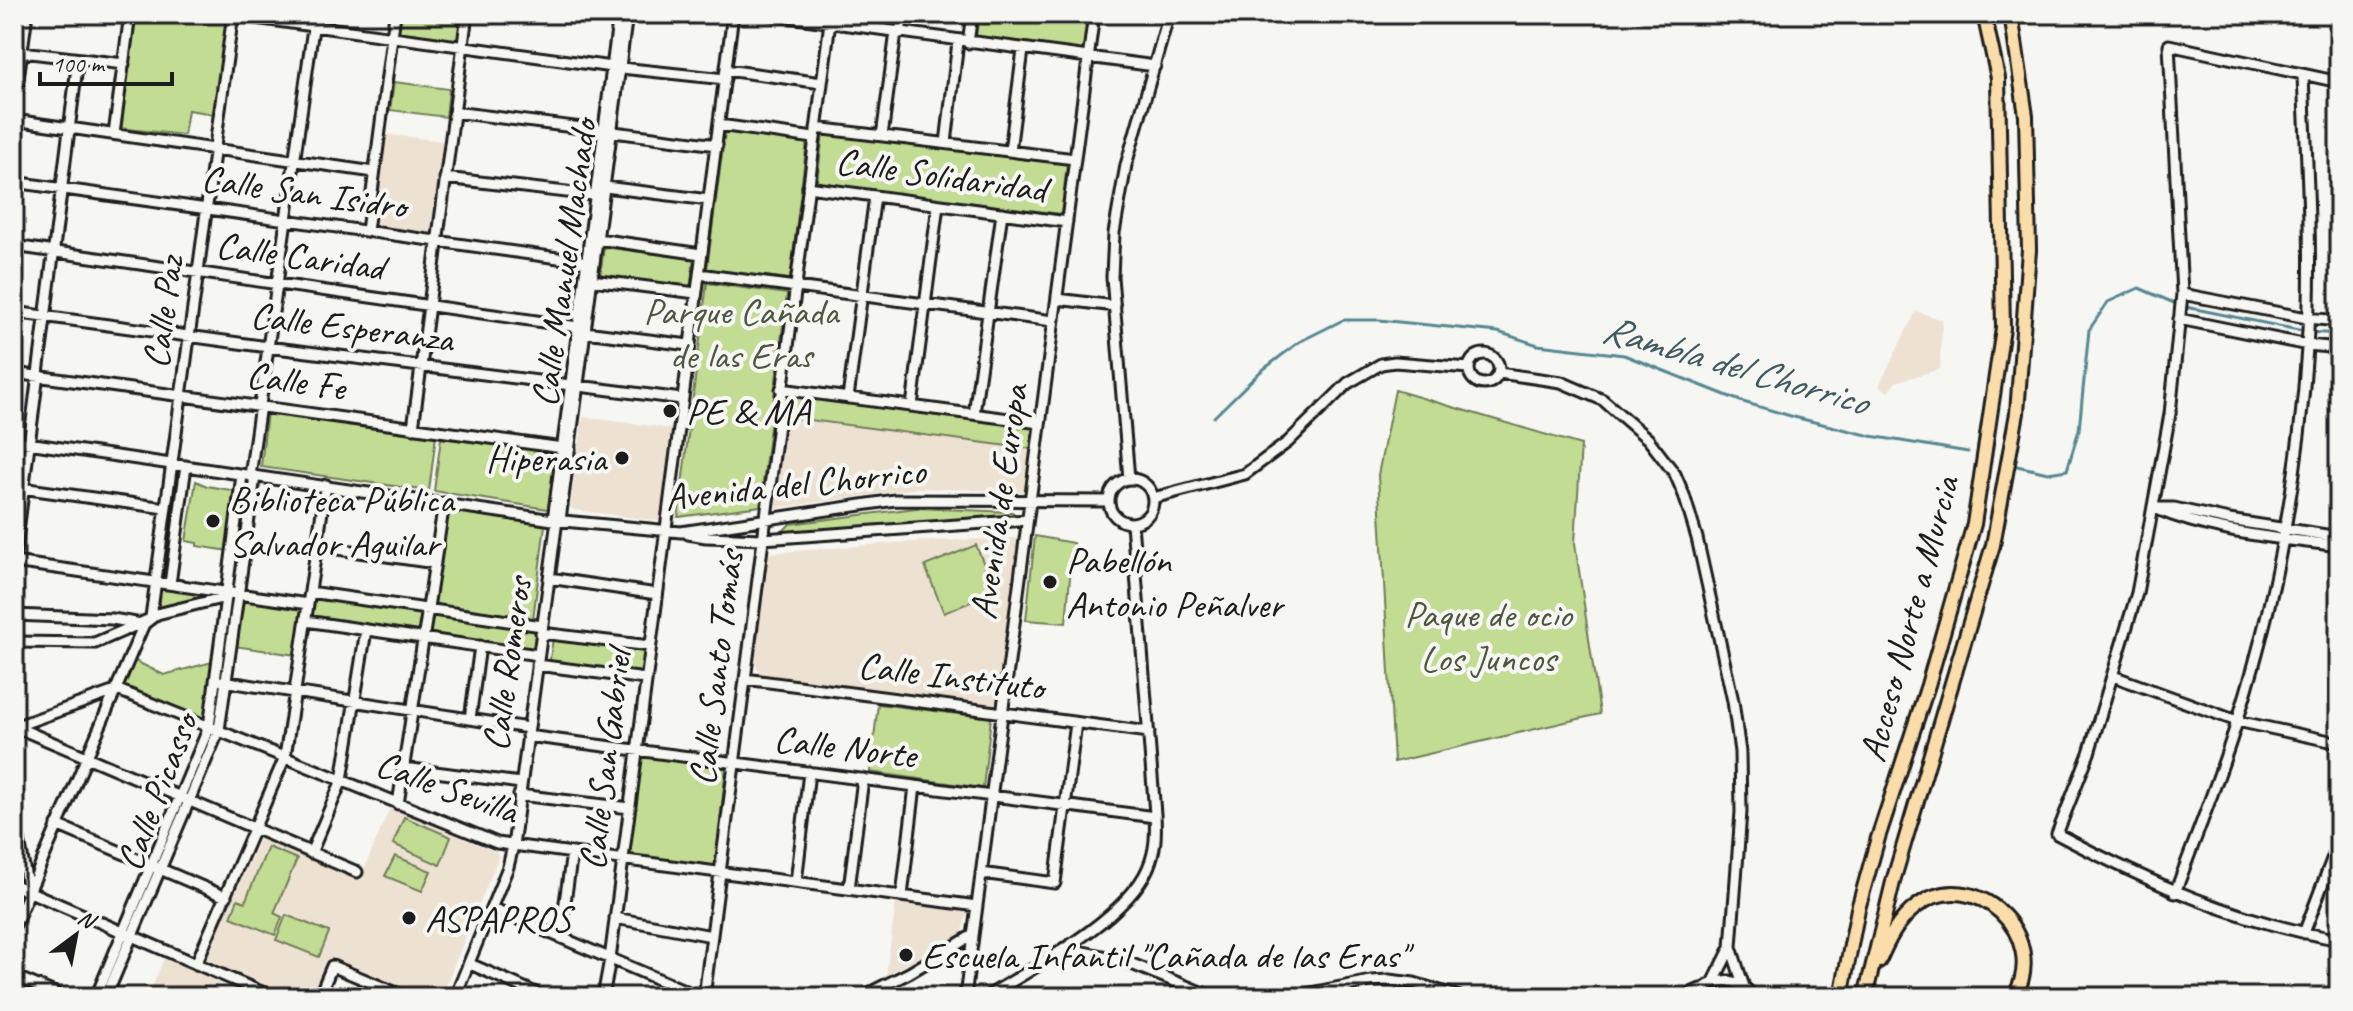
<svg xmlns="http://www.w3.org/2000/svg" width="2353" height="1011" font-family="Caveat,sans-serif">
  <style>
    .built { fill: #ede1d2 }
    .green { fill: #c2dc93; stroke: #6f7c58; stroke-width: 2 }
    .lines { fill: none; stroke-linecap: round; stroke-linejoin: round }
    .stream { stroke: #578790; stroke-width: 3 }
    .minor-casing { stroke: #1c1c1c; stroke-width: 15 }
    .highway-casing { stroke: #1c1c1c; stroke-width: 18 }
    .minor { stroke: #f6f6f2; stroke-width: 9 }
    .highway { stroke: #fbddab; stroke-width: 12 }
    .poi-dot { fill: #1c1c1c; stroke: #f6f6f2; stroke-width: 3 }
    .labels { text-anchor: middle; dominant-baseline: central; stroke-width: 8; stroke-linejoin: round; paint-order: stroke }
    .street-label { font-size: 38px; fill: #1c1c1c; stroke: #f6f6f2 }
    .park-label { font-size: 38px; fill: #4e5640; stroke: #f6f6f2 }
    .poi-label { font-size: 38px; fill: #1c1c1c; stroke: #f6f6f2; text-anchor: start }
    .water-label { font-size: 40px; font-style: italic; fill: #3f5a60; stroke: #f6f6f2 }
  </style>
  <rect width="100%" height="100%" fill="#f6f6f2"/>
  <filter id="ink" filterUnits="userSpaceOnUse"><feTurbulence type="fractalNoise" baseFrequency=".0125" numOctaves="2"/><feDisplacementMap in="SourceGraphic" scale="16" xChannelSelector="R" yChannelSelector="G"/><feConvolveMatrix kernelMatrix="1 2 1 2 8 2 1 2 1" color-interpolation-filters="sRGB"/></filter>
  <g filter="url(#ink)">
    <path class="built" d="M383,134L444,141L432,233L376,227L373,222Z
      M1916,311L1942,320L1940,369L1896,382L1888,392L1879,386Z
      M583,417L674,429L662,519L659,521L574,510L570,507Z
      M786,417L1031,449L1026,492L919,488L777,508L774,504Z
      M1015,538L1018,541L999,702L991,706L759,673L753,657L770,553L908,542Z
      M390,808L496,852L499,856L441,997H423L329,958L313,997H290L206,959L261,836L360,878Z
      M896,903L967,912L962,935L886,975Z
      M165,956L220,980L213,997H148Z"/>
    <path class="green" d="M134,14H187L228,19L214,114L188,110L184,135L119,128Z
      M399,14H461L458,42L396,34Z
      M979,14H1091L1086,52L976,37Z
      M394,82L449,89L446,117L390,110Z
      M725,131L807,141L790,279L707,269Z
      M823,133L1067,164L1061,214L817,183Z
      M604,247L694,259L690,288L600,276Z
      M707,283L787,294L760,506L678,517Z
      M1395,390L1581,445L1575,543L1600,714L1394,762L1378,475Z
      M789,394L1034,425L1031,449L786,417Z
      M267,412L436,436L429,491L261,467Z
      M441,438L556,453L548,509L434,491Z
      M196,481L207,486L237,491L229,551L197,546V543L186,541Z
      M916,508L1012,512L1016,515L1014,518L779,535L790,524Z
      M449,510L545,525L533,619L434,604Z
      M1035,536L1073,543L1066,623L1026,620Z
      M976,545L995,592L944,613L925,566Z
      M160,588L204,592L206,597L202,600L157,610Z
      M315,595L424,612L421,635L311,618Z
      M241,598L302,608L296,655L234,646Z
      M431,613L538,629L535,651L429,634Z
      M553,638L645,650L641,677L549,665Z
      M133,660L164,675L212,662L207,714L202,718L124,687L122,681Z
      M878,704L991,718L983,788L870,772Z
      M642,755L726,767L715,867L630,854Z
      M404,817L451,837L440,865L393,844Z
      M268,847L297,859L274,913L282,917L275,935L231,917L238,899L245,902Z
      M395,856L431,871L422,891L385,876Z
      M286,915L329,932L319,957L276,940Z"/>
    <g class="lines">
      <path class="stream" d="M1214,417L1260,372L1299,342L1343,320H1379L1498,332L1538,345L1624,355L1743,402L1794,417L1871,436L1968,452
        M2017,466L2048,473L2067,470L2079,430L2089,330L2108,302L2139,288L2181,306L2308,332L2339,334"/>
      <g class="minor-casing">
        <path id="minor" d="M226,14L612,67L725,79
          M767,14L1155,66
          M900,33L903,14
          M968,43L972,14
          M22,52L124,64
          M726,70L822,83
          M2339,82L2169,45L2182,294L2170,414L2137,593L2089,753L2057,834C2152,884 2233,920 2339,940
          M14,108L27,14
          M454,112L717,145
          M14,120L374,172
          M719,125L814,138
          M816,128L1075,159
          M114,134L130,14
          M882,136L896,32
          M946,143L958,42
          M1010,151L1023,50
          M445,178L601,196
          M14,182L594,263
          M605,187L709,200
          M808,187L1067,222
          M367,231L395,14
          M598,239L701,254
          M14,246L578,327L585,332L689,345
          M699,274L1053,321
          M592,280L696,293
          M2182,294L2307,318L2339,321
          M1057,299L1115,306
          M14,312L268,347L682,399
          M2179,319L2308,345L2339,348
          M1469 369a15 15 0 1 1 30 0a15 15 0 1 1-30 0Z
          M14,373L570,449
          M1499,373L1561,382L1603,400L1648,439L1675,474L1684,495L1697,538L1733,701L1740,752L1741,812L1731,947L1714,981
          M781,389L1040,423
          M848,398L875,196
          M912,406L938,205
          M974,414L1002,213
          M413,428L467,14
          M14,441L553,520L681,532L895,500L1109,501
          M250,476L315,14
          M1129,479L1112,277L1114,233L1126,165L1169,14
          M1109 501a22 22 0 1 1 44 0a22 22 0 1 1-44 0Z
          M14,487L165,508
          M1153,498L1245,474L1288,442L1348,383L1381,364L1395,362L1469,368
          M2154,508C2211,533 2278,538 2339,546
          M2157,508H2174L2229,520L2339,537
          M553,520L619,14
          M560,520L627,14
          M688,534L706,537L763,539L1027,520
          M317,546L435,563
          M14,562L308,604
          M14,563L78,59
          M549,578L657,594
          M170,584L186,466
          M310,592L542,626
          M14,615L112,619L136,623
          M151,617L233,14
          M306,621L538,655
          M541,633L650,646
          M14,642L95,643L148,620
          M537,665L646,679
          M2113,676L2237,721L2339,743
          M745,679L1149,732
          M222,681L528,728
          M470,719L480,646
          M14,727L118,690L497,843L977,906
          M16,727L357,872
          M527,736L1155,817
          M404,768L521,783
          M519,795L630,808
          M398,804L444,503
          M14,811L28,890
          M57,825L226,897
          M311,853L342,780L366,630
          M981,873L1055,883L1076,723
          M796,882L809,772
          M14,885L273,997
          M849,889L863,779
          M2175,893C2196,836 2219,780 2237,722C2275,602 2299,474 2307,348C2313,258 2307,166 2303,76
          M902,896L915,786
          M492,908L700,997
          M615,918L712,936
          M14,927L144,624L157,614L226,597
          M2304,933L2339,841
          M560,937L572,853
          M1731,947L1744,987
          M1064,948L1122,960L1213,997
          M196,964L285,757L326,485
          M470,964L545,997
          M14,976L64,997
          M96,997L209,727L242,475
          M106,997L219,730L255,476
          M319,997L332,966L406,997
          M455,997L508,867L513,846L557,520
          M603,997L610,959L733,14
          M704,997L831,14
          M861,997L909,973L973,935
          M965,997L1094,14
          M986,997C1033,968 1126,919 1148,868C1156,850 1156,833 1155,814L1132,523
          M1254,997L1300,995L1371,981L1389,980L1414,983L1460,997
          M1682,997L1700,989
          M1696,997C1711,976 1738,975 1753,997"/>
      </g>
      <g class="highway-casing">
        <path id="highway" d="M1879,961C1888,940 1898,920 1917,906C1974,863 2051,936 2014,997
          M1841,997L1858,909L1878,838L1928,685L1974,524L2003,328L1998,78L1984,14
          M1865,997L1894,878L1993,545L2017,413L2029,250L2026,116L2011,14"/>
      </g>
      <use href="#minor" class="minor"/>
      <use href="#highway" class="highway"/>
    </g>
  </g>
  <g class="poi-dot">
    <circle cx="670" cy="411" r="8"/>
    <circle cx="622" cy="458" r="8"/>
    <circle cx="213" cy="521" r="8"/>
    <circle cx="1050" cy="582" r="8"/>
    <circle cx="409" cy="918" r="8"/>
    <circle cx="906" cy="955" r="8"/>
  </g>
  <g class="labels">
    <g class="street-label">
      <text transform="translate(941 175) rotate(8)">Calle Solidaridad</text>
      <text transform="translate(304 192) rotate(8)">Calle San Isidro</text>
      <text transform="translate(300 256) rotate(8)">Calle Caridad</text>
      <text transform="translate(564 263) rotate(-82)">Calle Manuel Machado</text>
      <text transform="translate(163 312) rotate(-82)">Calle Paz</text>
      <text transform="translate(352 327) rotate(7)">Calle Esperanza</text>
      <text transform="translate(296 381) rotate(8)">Calle Fe</text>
      <text transform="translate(795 484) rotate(-6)">Avenida del Chorrico</text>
      <text transform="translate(999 502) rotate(-82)">Avenida de Europa</text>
      <text transform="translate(1909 619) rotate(-75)">Acceso Norte a Murcia</text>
      <text transform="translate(507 664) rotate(-82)">Calle Romeros</text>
      <text transform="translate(716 668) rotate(-83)">Calle Santo Tomás</text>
      <text transform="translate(951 676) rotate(7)">Calle Instituto</text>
      <text transform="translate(845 747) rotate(7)">Calle Norte</text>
      <text transform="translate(605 760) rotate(-83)">Calle San Gabriel</text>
      <text transform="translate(447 787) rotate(20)">Calle Sevilla</text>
      <text transform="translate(157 792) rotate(-69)">Calle Picasso</text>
    </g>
    <g class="park-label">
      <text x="741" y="311">Parque Cañada<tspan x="741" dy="44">de las Eras</tspan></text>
      <text x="1488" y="614">Paque de ocio<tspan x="1488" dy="44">Los Juncos</tspan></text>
    </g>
    <g class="poi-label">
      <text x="686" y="411">PE &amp; MA</text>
      <text x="606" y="458" text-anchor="end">Hiperasia</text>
      <text x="229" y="499">Biblioteca Pública<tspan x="229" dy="44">Salvador Aguilar</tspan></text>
      <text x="1066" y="560">Pabellón<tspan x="1066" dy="44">Antonio Peñalver</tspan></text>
      <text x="425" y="918">ASPAPROS</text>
      <text x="922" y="955">Escuela Infantil "Cañada de las Eras"</text>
    </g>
    <g class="water-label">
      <text transform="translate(1735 365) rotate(16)">Rambla del Chorrico</text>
    </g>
  </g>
  <rect width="2353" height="1011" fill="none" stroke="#f6f6f2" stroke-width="48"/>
  <rect x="24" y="24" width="2305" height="963" fill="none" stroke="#1c1c1c" stroke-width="3" filter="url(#ink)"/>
  <g transform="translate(76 935) rotate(32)" stroke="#f6f6f2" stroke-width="6" paint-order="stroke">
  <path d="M0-6L14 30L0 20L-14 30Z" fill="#1c1c1c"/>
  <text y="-12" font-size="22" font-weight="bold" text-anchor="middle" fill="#1c1c1c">N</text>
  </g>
  <path d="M40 72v12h132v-12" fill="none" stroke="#1c1c1c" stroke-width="4"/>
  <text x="52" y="72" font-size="24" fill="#1c1c1c" stroke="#f6f6f2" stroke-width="6" paint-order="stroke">100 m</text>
</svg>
